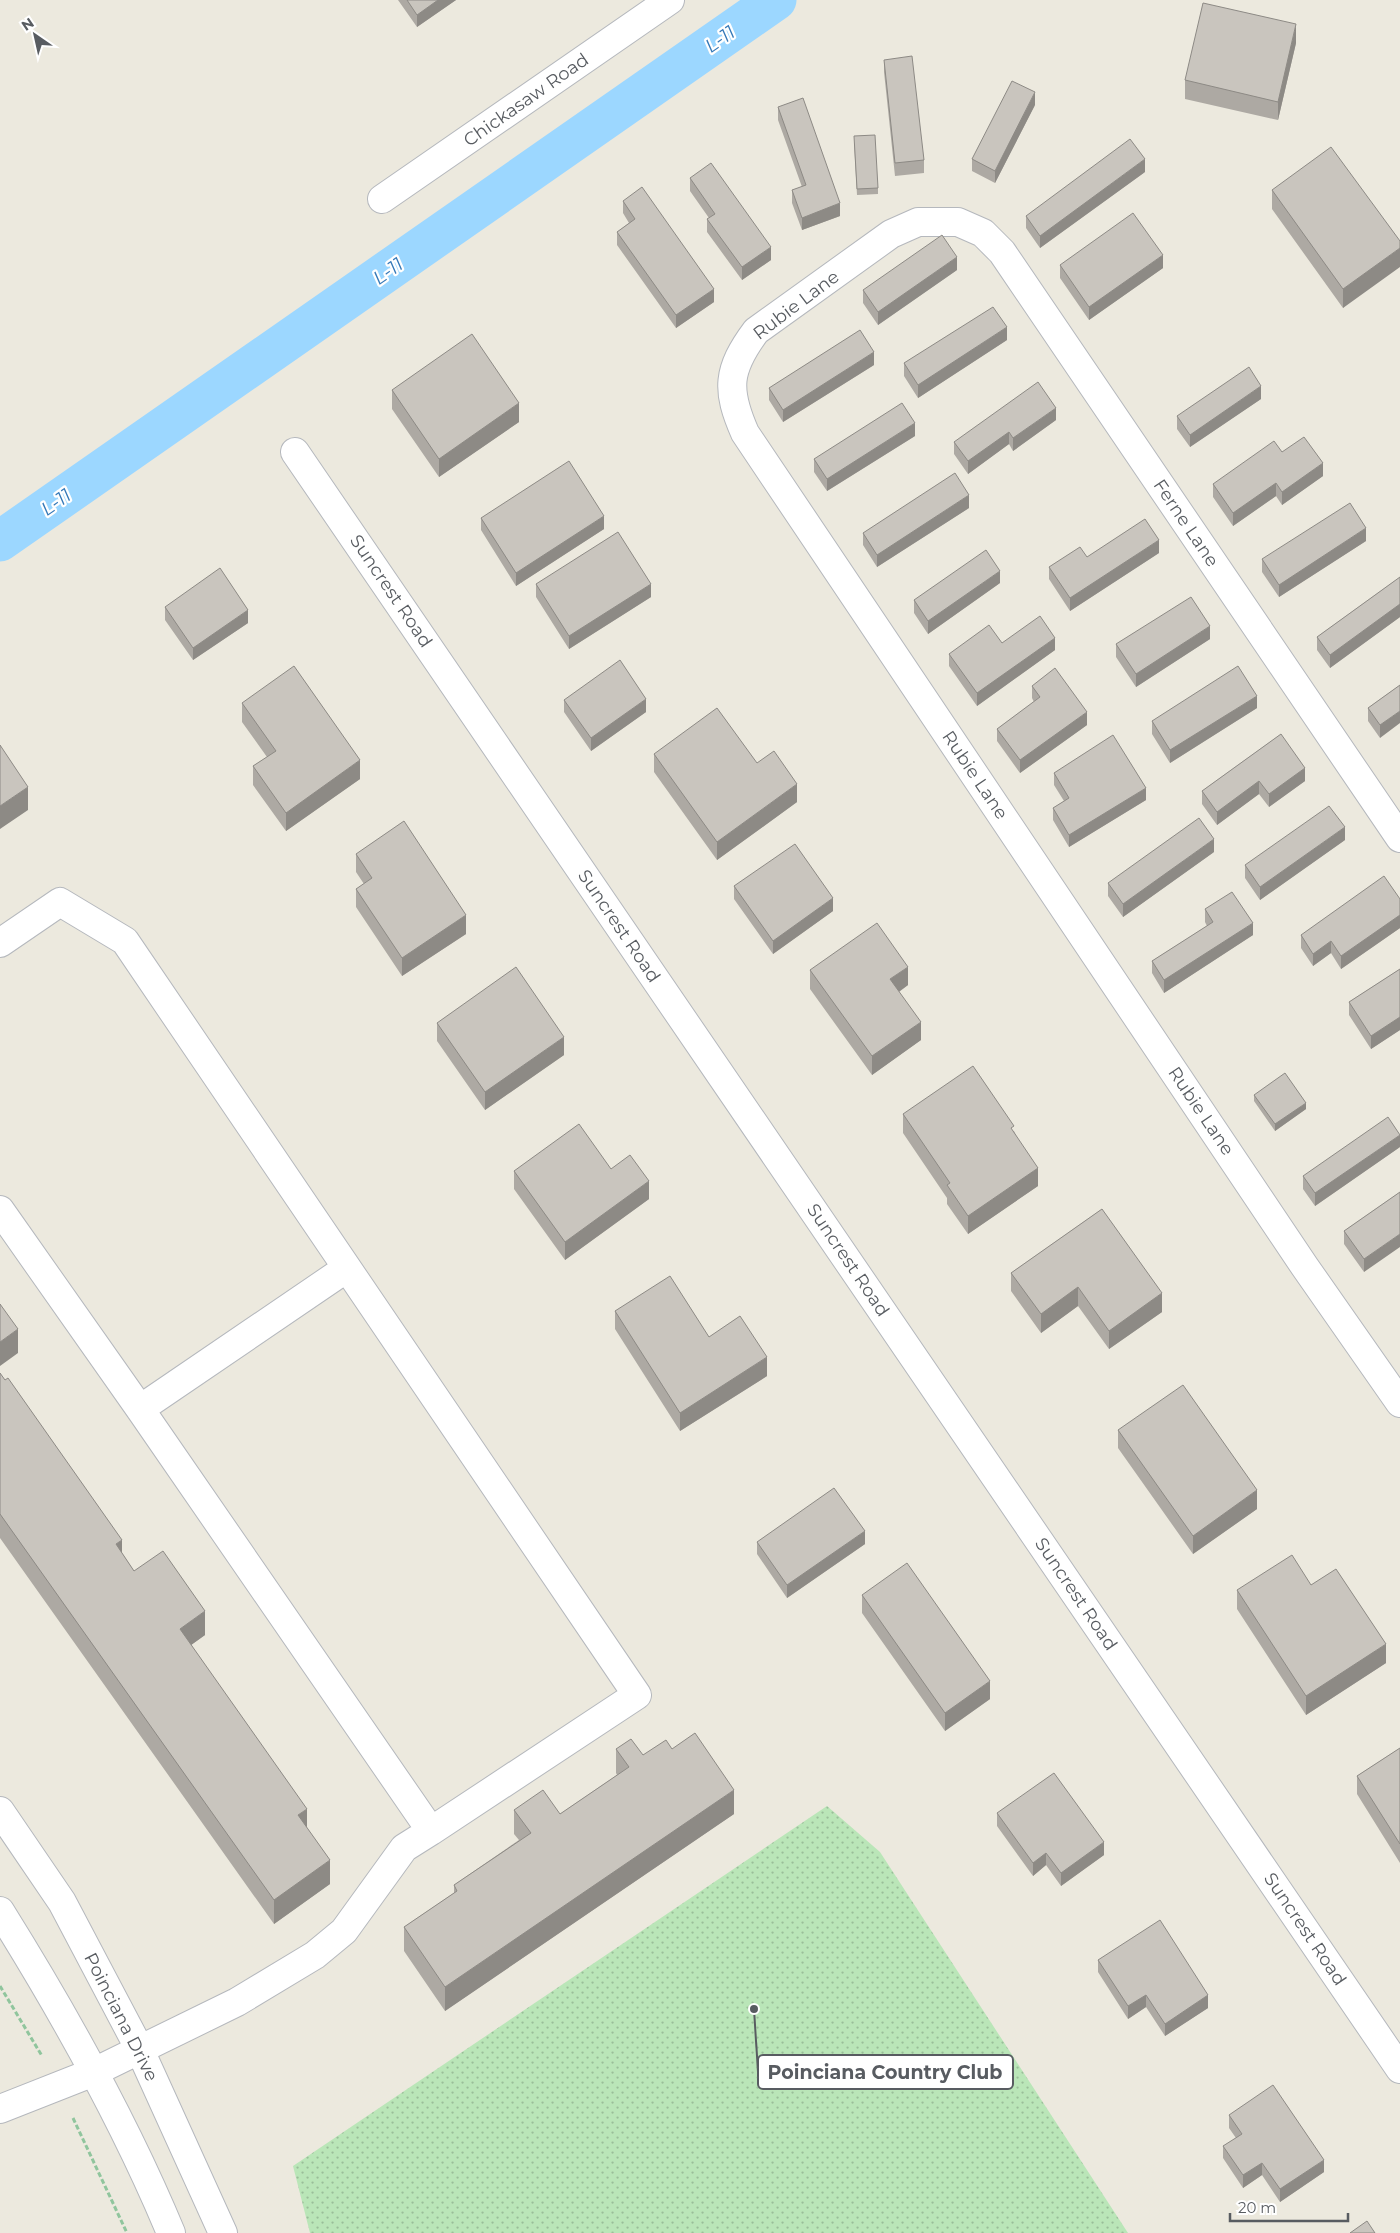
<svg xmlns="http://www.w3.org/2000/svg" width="1400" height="2233" font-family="Montserrat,sans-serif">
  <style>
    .grass { fill: url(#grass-dots) }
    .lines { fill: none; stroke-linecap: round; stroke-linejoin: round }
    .canal { stroke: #9cd7ff; stroke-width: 41 }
    .minor-casing { stroke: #b5b8bd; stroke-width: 30 }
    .path { stroke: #90c59d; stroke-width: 3; stroke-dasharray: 5 2.5; stroke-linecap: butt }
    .minor { stroke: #fff; stroke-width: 28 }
    .wall { fill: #ada9a3 }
    .shaded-wall { fill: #8d8a85 }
    .building { fill: #c9c5be; stroke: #8d8a85 }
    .labels { text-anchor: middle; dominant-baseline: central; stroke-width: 4.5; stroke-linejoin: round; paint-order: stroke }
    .street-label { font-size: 18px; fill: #585c61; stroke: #fff }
    .water-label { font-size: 19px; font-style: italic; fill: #3478b7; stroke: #fff }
    .leader { fill: none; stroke: #585c61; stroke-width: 2 }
    .callout-dot { fill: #585c61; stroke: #fff; stroke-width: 2 }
    .callout { fill: #fff; stroke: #585c61; stroke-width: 2 }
    .callout-label { font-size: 19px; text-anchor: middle; font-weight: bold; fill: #585c61 }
  </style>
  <defs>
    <pattern id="grass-dots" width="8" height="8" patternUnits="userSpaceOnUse" patternTransform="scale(1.25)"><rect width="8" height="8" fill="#bae6b8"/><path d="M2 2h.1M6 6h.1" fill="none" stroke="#9abe99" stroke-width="1.8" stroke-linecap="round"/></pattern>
  </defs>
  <rect width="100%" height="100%" fill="#ece9de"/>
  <path class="grass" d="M827,1806L880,1852L1128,2233H310L293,2166Z"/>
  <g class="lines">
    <path class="canal" d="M0,541L776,0"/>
    <g class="minor-casing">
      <path id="minor" d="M382,199L670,0
        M295,452L1400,2069
        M1400,838L1002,252L983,233L958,222H918L891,234L756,331C727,370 726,390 745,433L1305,1267L1400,1403
        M0,943L60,902L125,941L637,1695L431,1831
        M0,1210L140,1409L431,1831L404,1848L344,1931L315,1955L237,2002L94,2072L0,2109
        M140,1409L347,1268
        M0,1811L62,1902L139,2048L223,2233
        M0,1911C65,2015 124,2120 171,2233"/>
    </g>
    <path class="path" d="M0,1986L42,2056
      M73,2118L127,2233"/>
    <use href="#minor" class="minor"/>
  </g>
  <path class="wall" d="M398,0H456L417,27Z
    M1296,43L1278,120L1185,99V80Z
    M884,60L924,160V173L895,176L884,72Z
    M1035,105L995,183L972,171V159Z
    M778,107L840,216L802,230L792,203V190L802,187L778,120Z
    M854,143L878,188V194L857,195Z
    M1145,172L1040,248L1026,228V216Z
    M690,178L771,260L742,280L707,232V219L709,218L690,191Z
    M1272,190L1400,241L1343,308L1272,209Z
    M623,201L714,302L676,328L617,245V232L629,223L623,213Z
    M1060,265L1163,268L1089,320L1060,278Z
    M957,270L878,325L863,303V290Z
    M1007,340L918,398L904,376V363Z
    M874,365L783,422L769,400V388Z
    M392,390L519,422L439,477L392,409Z
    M1261,399L1190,447L1177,429V416Z
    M1056,420L1013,451L1009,444L968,474L954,454V442Z
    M915,436L827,491L814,472V459Z
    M1282,452L1323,476L1282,505L1276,496L1233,526L1213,497V484Z
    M969,508L877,567L863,545V533Z
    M481,518L604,529L516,586L481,530Z
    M1366,541L1279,597L1262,572V559Z
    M1159,553L1070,611L1049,579V567Z
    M1400,577V617L1330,668L1317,650V637Z
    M1000,583L928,634L914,613V600Z
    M536,584L651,597L569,649L536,597Z
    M165,607L248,623L193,660L165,620Z
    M1210,639L1136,687L1116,657V644Z
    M1002,643L1055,650L977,706L949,666V654Z
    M1400,685L1380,738L1368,721V708Z
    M1032,686L1087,725L1020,773L997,741V729L1034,702L1032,698Z
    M564,700L646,712L591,751L564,712Z
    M242,703L360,779L286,831L253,785V766L267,757L242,722Z
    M1257,708L1170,763L1152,734V721Z
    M1281,734L1305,781L1269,807L1259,794L1217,825L1202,804V791Z
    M654,754L757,763L797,802L717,860L654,772Z
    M1054,773L1146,800L1069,847L1053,820V808L1064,801L1054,785Z
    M1345,840L1260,900L1245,878V865Z
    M1214,852L1123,917L1108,896V883Z
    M356,854L466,934L402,976L356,907V889L364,884L356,872Z
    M734,886L833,911L773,954L734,899Z
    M1400,899V928L1341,969L1331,953L1313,966L1301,948V935Z
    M1205,909L1253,935L1164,993L1152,973V961L1207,926L1205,922Z
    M1400,969V1030L1371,1049L1349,1015V1002Z
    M810,970L908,985L899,992L921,1040L872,1075L810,989Z
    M437,1023L564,1055L485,1110L437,1041Z
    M1254,1095L1306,1109L1275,1131L1254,1101Z
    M903,1114L1014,1131L1038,1186L968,1234L947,1204V1198L903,1133Z
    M1400,1147L1315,1206L1303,1189V1176Z
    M611,1169L649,1199L565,1260L514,1189V1171Z
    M1400,1192L1364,1272L1344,1244V1231Z
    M1102,1209L1162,1312L1109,1349L1078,1306L1041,1333L1011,1291V1273Z
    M615,1311L709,1337L767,1376L680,1431L615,1329Z
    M0,1373L134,1571L205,1635L191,1645L307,1828L330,1884L274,1924L0,1538Z
    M1118,1430L1257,1509L1193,1554L1118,1448Z
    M757,1542L865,1544L787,1598L757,1554Z
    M1311,1585L1386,1663L1306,1715L1237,1609V1590Z
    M862,1595L990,1699L945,1731L862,1613Z
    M1400,1748V1863L1357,1794V1776Z
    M616,1749L643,1755L672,1749L734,1814L445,2011L404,1951V1927L454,1893V1885L519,1840L514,1834V1810L560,1814L617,1775L616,1773Z
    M997,1813L1104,1855L1061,1886L1046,1865L1033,1876L997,1826Z
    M1098,1960L1208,2008L1165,2036L1146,2007L1128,2019L1098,1972Z
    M1229,2115L1324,2172L1280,2202L1262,2175L1243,2188L1223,2158V2146L1236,2138L1229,2128Z"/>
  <path class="shaded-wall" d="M438,0H456L417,27V15Z
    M1296,24V43L1278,120V102Z
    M1035,92V105L995,183V171Z
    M1145,159V172L1040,248V236Z
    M840,203V216L802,230V218Z
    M771,247V260L742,280V267Z
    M1400,248V267L1343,308V289Z
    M1163,255V268L1089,320V307Z
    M957,257V270L878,325V312Z
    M714,289V302L676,328V315Z
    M1007,327V340L918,398V385Z
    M874,352V365L783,422V410Z
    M1261,386V399L1190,447V435Z
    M519,403V422L439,477V459Z
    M1056,408V420L1013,451V438Z
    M915,423V436L827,491V479Z
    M1009,432V444L968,474V461Z
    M1323,463V476L1282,505V492Z
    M1276,483V496L1233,526V513Z
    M969,495V508L877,567V555Z
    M604,516V529L516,586V573Z
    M1366,528V541L1279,597V585Z
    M1159,540V553L1070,611V598Z
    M1000,571V583L928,634V621Z
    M651,584V597L569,649V636Z
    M1400,604V617L1330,668V655Z
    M248,610V623L193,660V648Z
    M1210,626V639L1136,687V674Z
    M1055,638V650L977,706V693Z
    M1257,696V708L1170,763V750Z
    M646,699V712L591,751V738Z
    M1400,711V723L1380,738V725Z
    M1087,712V725L1020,773V760Z
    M360,760V779L286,831V813Z
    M1305,768V781L1269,807V794Z
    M1259,781V794L1217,825V812Z
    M797,784V802L717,860V842Z
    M28,787V810L0,829V806Z
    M1146,788V800L1069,847V835Z
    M1345,827V840L1260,900V887Z
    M1214,839V852L1123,917V904Z
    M833,898V911L773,954V941Z
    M466,915V934L402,976V958Z
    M1400,915V928L1341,969V956Z
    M1253,923V935L1164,993V980Z
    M1331,941V953L1313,966V954Z
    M908,967V985L890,998V979Z
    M1400,1017V1030L1371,1049V1036Z
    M921,1022V1040L872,1075V1056Z
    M564,1037V1055L485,1110V1092Z
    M1306,1103V1109L1275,1131V1124Z
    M1400,1135V1147L1315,1206V1193Z
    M1038,1168V1186L968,1234V1216Z
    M649,1181V1199L565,1260V1242Z
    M1400,1234V1247L1364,1272V1259Z
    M1078,1287V1306L1041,1333V1314Z
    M1162,1293V1312L1109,1349V1331Z
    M18,1329V1353L0,1366V1342Z
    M767,1357V1376L680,1431V1413Z
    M1257,1490V1509L1193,1554V1536Z
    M865,1531V1544L787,1598V1585Z
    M122,1540V1563L116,1544Z
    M205,1611V1635L180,1653V1629Z
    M1386,1644V1663L1306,1715V1696Z
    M990,1681V1699L945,1731V1713Z
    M734,1790V1814L445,2011V1987Z
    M307,1809V1832L298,1815Z
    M1104,1842V1855L1061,1886V1873Z
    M1046,1853V1865L1033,1876V1863Z
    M330,1860V1884L274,1924V1900Z
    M1146,1995V2007L1128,2019V2006Z
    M1208,1995V2008L1165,2036V2024Z
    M1324,2160V2172L1280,2202V2189Z
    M1262,2163V2175L1243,2188V2175Z"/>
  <path class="building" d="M407,0H438L417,15Z
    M1203,3L1296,24L1278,102L1185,80Z
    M912,56L924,160L895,163L884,60Z
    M1012,81L1035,92L995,171L972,159Z
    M803,98L840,203L802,218L792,190L806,185L778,107Z
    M875,135L878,188L857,189L854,136Z
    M1130,139L1145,159L1040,236L1026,216Z
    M1331,147L1400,241V248L1343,289L1272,190Z
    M711,163L771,247L742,267L707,219L715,214L690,178Z
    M642,187L714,289L676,315L617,232L635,219L623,201Z
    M1133,213L1163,255L1089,307L1060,265Z
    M942,235L957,257L878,312L863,290Z
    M993,307L1007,327L918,385L904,363Z
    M860,330L874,352L783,410L769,388Z
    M472,334L519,403L439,459L392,390Z
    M1249,367L1261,386L1190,435L1177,416Z
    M1038,382L1056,408L1013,438L1009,432L968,461L954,442Z
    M902,403L915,423L827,479L814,459Z
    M1304,437L1323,463L1282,492L1276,483L1233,513L1213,484L1274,441L1282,452Z
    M569,461L604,516L516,573L481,518Z
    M955,473L969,495L877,555L863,533Z
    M1350,503L1366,528L1279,585L1262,559Z
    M1145,519L1159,540L1070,598L1049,567L1080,547L1087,557Z
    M618,532L651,584L569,636L536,584Z
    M986,550L1000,571L928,621L914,600Z
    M220,568L248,610L193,648L165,607Z
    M1400,577V604L1330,655L1317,637Z
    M1191,597L1210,626L1136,674L1116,644Z
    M1040,616L1055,638L977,693L949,654L989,625L1002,643Z
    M620,660L646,699L591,738L564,700Z
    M294,666L360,760L286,813L253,766L276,751L242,703Z
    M1238,666L1257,696L1170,750L1152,721Z
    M1055,668L1087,712L1020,760L997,729L1040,697L1032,686Z
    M1400,685V711L1380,725L1368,708Z
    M717,708L757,763L774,751L797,784L717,842L654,754Z
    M1281,734L1305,768L1269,794L1259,781L1217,812L1202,791Z
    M1113,735L1146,788L1069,835L1053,808L1069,798L1054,773Z
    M0,745L28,787L0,806Z
    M1329,806L1345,827L1260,887L1245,865Z
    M1199,818L1214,839L1123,904L1108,883Z
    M404,821L466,915L402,958L356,889L372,878L356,854Z
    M795,844L833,898L773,941L734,886Z
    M1384,876L1400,899V915L1341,956L1331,941L1313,954L1301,935Z
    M1232,892L1253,923L1164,980L1152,961L1213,922L1205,909Z
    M877,923L908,967L890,979L921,1022L872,1056L810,970Z
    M516,967L564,1037L485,1092L437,1023Z
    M1400,969V1017L1371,1036L1349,1002Z
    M973,1066L1014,1126L1011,1128L1038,1168L968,1216L947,1185L950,1183L903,1114Z
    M1285,1073L1306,1103L1275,1124L1254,1095Z
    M1388,1117L1400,1135L1315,1193L1303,1176Z
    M579,1124L611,1169L630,1155L649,1181L565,1242L514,1171Z
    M1400,1192V1234L1364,1259L1344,1231Z
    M1102,1209L1162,1293L1109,1331L1078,1287L1041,1314L1011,1273Z
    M670,1276L709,1337L740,1316L767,1357L680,1413L615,1311Z
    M0,1304L18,1329L0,1342Z
    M0,1373L5,1380L8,1378L122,1540L116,1544L134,1571L163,1551L205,1611L180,1629L307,1809L298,1815L330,1860L274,1900L0,1514Z
    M1183,1385L1257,1490L1193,1536L1118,1430Z
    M834,1488L865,1531L787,1585L757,1542Z
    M1292,1555L1311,1585L1336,1569L1386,1644L1306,1696L1237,1590Z
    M907,1563L990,1681L945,1713L862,1595Z
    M695,1733L734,1790L445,1987L404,1927L457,1891L454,1885L531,1833L514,1810L543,1790L560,1814L629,1767L616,1749L631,1739L643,1755L666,1740L672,1749Z
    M1400,1748V1844L1357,1776Z
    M1054,1773L1104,1842L1061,1873L1046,1853L1033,1863L997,1813Z
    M1160,1920L1208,1995L1165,2024L1146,1995L1128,2006L1098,1960Z
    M1273,2085L1324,2160L1280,2189L1262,2163L1243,2175L1223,2146L1242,2134L1229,2115Z
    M1367,2221L1375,2233H1350Z"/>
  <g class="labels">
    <g class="street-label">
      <text transform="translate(526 100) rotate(-35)">Chickasaw Road</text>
      <text transform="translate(796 305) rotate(-37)">Rubie Lane</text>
      <text transform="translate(1186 523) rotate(56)">Ferne Lane</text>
      <text transform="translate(391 591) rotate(56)">Suncrest Road</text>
      <text transform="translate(975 775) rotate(56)">Rubie Lane</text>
      <text transform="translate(619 926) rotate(56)">Suncrest Road</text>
      <text transform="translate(1201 1111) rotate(56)">Rubie Lane</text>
      <text transform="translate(848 1260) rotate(56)">Suncrest Road</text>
      <text transform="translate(1076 1594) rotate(56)">Suncrest Road</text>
      <text transform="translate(1305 1929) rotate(56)">Suncrest Road</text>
      <text transform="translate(121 2017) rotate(63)">Poinciana Drive</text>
    </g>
    <g class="water-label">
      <text transform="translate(720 39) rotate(-35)">L-11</text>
      <text transform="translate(388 271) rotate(-35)">L-11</text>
      <text transform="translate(56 502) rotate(-35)">L-11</text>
    </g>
  </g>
  <path class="leader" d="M754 2009L758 2072"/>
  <circle class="callout-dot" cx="754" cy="2009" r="5"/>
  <rect class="callout" x="758" y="2055" width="255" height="34" rx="5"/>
  <g class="callout-label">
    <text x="885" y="2079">Poinciana Country Club</text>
  </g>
  <g transform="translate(35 35) rotate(326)" stroke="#ffffff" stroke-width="4" paint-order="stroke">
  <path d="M0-4L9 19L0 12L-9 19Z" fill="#585c61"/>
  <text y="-8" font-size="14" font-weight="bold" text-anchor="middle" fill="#585c61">N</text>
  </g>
  <path d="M1230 2213v8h118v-8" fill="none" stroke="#585c61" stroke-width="2.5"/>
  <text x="1238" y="2213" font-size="15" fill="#585c61" stroke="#ffffff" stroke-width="4" paint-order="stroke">20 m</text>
</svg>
